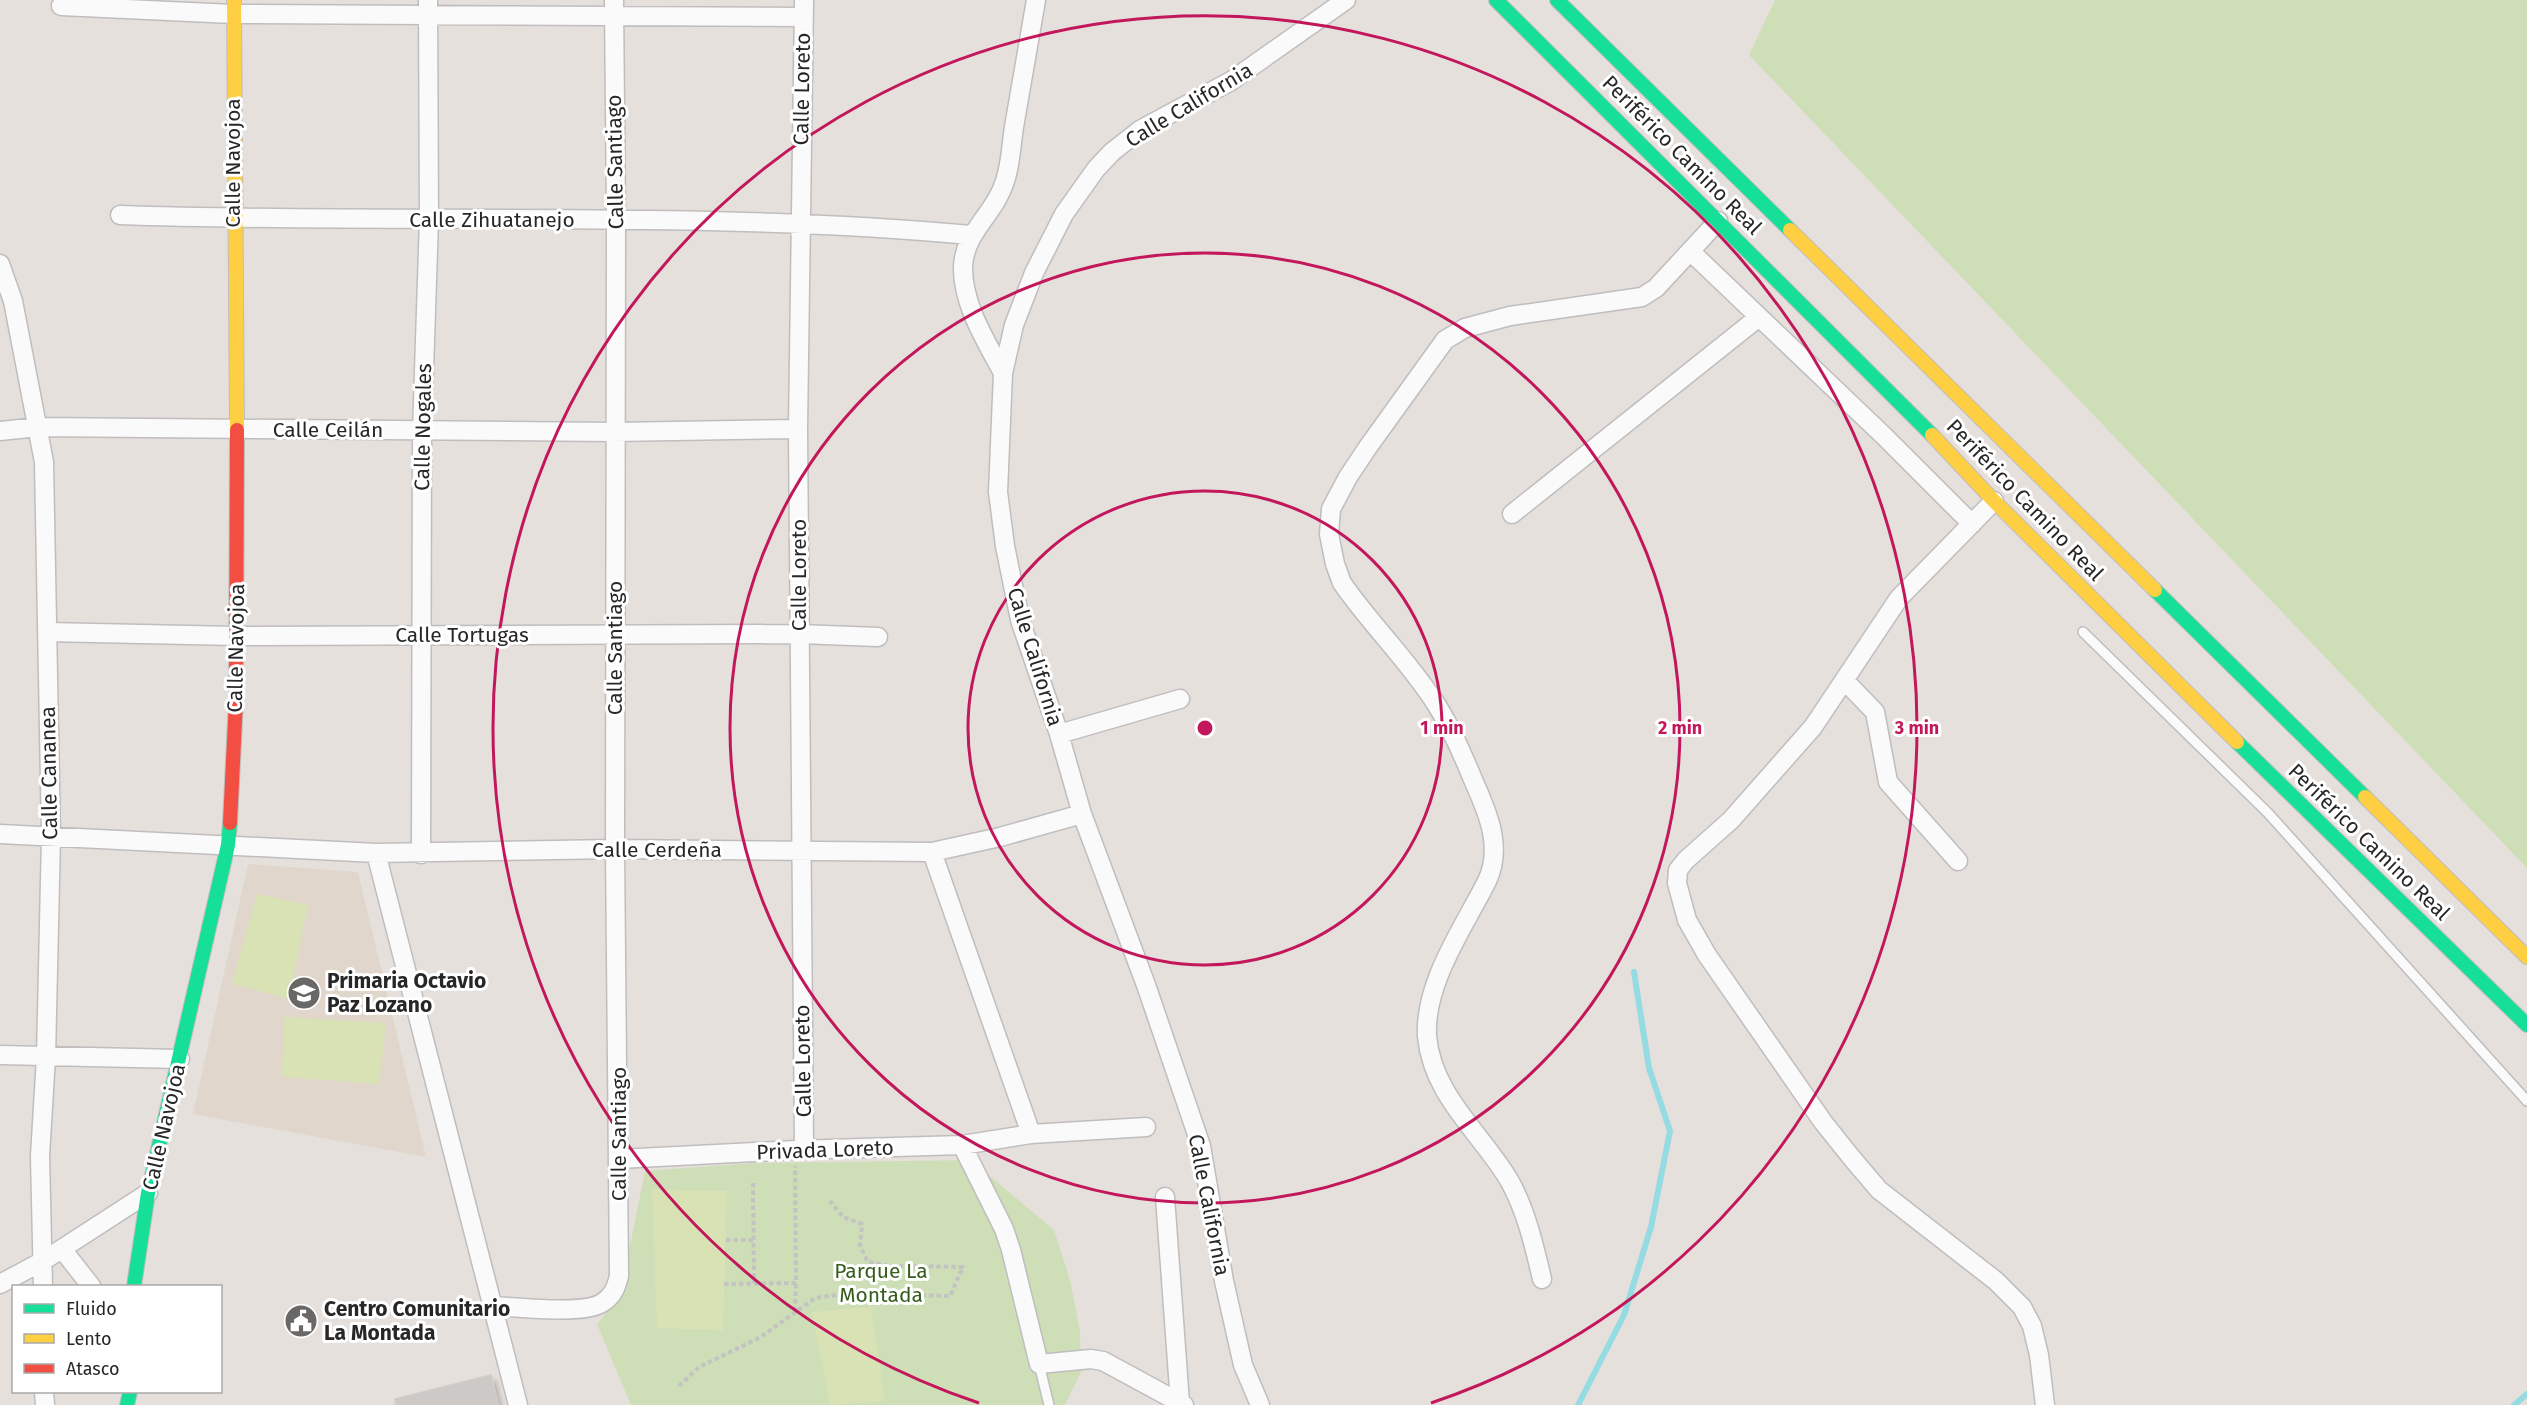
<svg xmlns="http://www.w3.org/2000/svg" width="2527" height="1405" font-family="'Fira Sans',sans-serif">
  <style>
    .education { fill: #e0d6cb }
    .green { fill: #cedeb7 }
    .pitch { fill: #d9e2b5 }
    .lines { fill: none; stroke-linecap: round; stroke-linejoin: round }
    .stream { stroke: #95dbe2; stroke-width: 6 }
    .building { fill: #ccc9c6; stroke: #d0ccc9; stroke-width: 1.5; filter: url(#shadow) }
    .lane-casing { stroke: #bfbdbe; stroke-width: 12 }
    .street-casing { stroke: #bfbdbe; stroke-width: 21 }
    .fast-casing { stroke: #bfbdbe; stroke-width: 16 }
    .slow-casing { stroke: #bfbdbe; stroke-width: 16 }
    .jam-casing { stroke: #bfbdbe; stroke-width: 16 }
    .path { stroke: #c4c3c3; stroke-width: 4; stroke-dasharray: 4.5 3; stroke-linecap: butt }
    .lane { stroke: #fbfafa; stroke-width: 9 }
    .street { stroke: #fbfafa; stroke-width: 18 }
    .fast { stroke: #16e098; stroke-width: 14 }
    .slow { stroke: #ffcf43; stroke-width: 14 }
    .jam { stroke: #f24e42; stroke-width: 14 }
    .ring { fill: none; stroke: #c2185b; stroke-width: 3 }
    .labels { text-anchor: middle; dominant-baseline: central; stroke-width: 6; stroke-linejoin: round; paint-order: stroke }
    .street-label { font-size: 21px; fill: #272727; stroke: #fff }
    .poi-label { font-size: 21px; font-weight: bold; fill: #272727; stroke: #fff; text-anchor: start }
    .park-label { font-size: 21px; fill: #355d1d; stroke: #fff }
    .centre { fill: #c2185b; stroke: #fff; stroke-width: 3 }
    .ring-label { font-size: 18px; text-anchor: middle; font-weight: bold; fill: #c2185b; stroke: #fff; stroke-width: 6; stroke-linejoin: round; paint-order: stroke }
  </style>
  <defs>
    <filter id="shadow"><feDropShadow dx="3.5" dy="6" stdDeviation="3" flood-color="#0004"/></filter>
  </defs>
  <rect width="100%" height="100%" fill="#e6e0dc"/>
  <path class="education" d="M248,864L358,872L426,1157L193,1114Z"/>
  <path class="green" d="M1775,0H2527V868L1749,55Z
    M971,1160L1054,1230L1070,1280L1080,1331L1081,1372L1065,1405H631L597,1324L620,1296L645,1171L755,1163Z"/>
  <path class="pitch" d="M257,894L308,905L289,999L232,984Z
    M284,1017L386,1023L379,1084L282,1077Z
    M652,1190L727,1191L723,1330L657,1328Z
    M871,1307L885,1401L830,1405L812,1312Z"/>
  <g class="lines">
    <path class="stream" d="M1578,1405L1624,1315L1651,1227L1670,1131L1649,1068L1634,972
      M2514,1405L2527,1394"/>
  </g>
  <path class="building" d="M491,1375L498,1405H396L395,1399Z"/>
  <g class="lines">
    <g class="lane-casing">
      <path id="lane" d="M2083,632L2268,813L2527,1101
        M1039,1364L1049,1405"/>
    </g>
    <g class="street-casing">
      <path id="street" d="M804,0L798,429L804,1150
        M61,6L233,14L803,17
        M120,215C404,225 688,209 971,235
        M1690,251L1884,436L1972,524
        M0,264L13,301L44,462L51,837L46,1057L40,1156L43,1286
        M1003,373C986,341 962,304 963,266C965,231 995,214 1005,181C1011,163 1011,146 1014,127C1021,85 1029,42 1036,0
        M0,431L38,427L614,432L798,429
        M1994,501L1899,598L1813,727L1731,820L1686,860L1678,870L1677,883L1687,920L1707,955L1823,1122L1851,1157L1879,1190L1996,1281L2022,1307L2032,1326L2039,1355L2045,1405
        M1512,514L1759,317
        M47,632L236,636L799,634L878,637
        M1845,681L1875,712L1888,782L1958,861
        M1059,734L1180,699
        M0,834L376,853L615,849L932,852L1000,837L1082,814
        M932,852L1031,1134
        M376,853L518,1405
        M421,854L422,431L429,220L428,0
        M0,1055L180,1059
        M962,1145L1004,1229L1011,1250L1039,1364L1091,1359L1103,1361L1184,1405
        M619,1159L795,1150L962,1145L1031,1134L1146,1127
        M1165,1197L1180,1403
        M62,1249L91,1286
        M1542,1279C1534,1245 1526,1210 1509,1180C1481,1133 1432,1095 1427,1036C1424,983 1464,927 1487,881C1503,848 1488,813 1474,782C1463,755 1452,729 1436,704C1409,661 1371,625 1342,583L1335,564L1329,534L1331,509L1348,477L1368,447L1445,340L1465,328L1510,316L1642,297L1656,288L1718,221
        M0,1284L43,1261L148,1193
        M492,1306C518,1307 583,1315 602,1303C613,1296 616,1288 619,1276L615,849L616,220L614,0
        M44,1392L45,1405
        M1260,1405L1243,1365L1224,1281L1201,1146L1146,985L1082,814L1059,734L1020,620L1005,546L998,492L1003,373L1014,325L1034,273L1064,214L1096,169L1112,152L1140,130L1231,81L1346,0"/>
    </g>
    <g class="fast-casing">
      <path id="fast" d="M1496,0L1932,435
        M1557,0L1790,230
        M2155,590L2365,797
        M2237,742L2527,1025
        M134,1286L148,1193L228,845L230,823
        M127,1405L130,1392"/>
    </g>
    <g class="slow-casing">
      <path id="slow" d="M234,0L237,430
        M1790,230L2155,590
        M1932,435L1994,501L2237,742
        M2365,797L2527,957"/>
    </g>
    <g class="jam-casing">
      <path id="jam" d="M230,823L236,700L237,430"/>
    </g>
    <path class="path" d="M753,1183L754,1283
      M726,1240H754
      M724,1284L796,1283L795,1166
      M795,1311L796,1283
      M679,1386L699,1367L761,1337L815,1298L851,1293L950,1296L963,1267L890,1266L868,1262L860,1246L862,1224L843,1217L830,1201"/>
    <use href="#lane" class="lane"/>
    <use href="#street" class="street"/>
    <use href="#fast" class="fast"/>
    <use href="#slow" class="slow"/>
    <use href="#jam" class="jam"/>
  </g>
  <g class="ring">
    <circle cx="1205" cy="728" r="237"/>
    <circle cx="1205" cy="728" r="475"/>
    <path d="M979 1403A712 712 0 1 1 1431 1403"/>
  </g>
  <defs>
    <g id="school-disc" transform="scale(1.725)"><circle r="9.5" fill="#6a6866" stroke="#fff"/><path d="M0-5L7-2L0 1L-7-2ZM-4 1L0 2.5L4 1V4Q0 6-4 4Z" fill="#fff"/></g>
    <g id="civic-disc" transform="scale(1.725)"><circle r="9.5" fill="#6a6866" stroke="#fff"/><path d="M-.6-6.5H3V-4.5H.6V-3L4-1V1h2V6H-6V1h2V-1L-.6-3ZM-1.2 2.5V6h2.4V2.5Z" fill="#fff"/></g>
  </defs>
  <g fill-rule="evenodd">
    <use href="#school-disc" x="304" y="993"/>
    <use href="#civic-disc" x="301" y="1321"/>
  </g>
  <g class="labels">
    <g class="street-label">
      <text transform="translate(802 89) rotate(-89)">Calle Loreto</text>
      <text transform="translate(1189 105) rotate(-31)">Calle California</text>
      <text transform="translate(1682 155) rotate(45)">Periférico Camino Real</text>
      <text transform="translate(615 162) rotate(-91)">Calle Santiago</text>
      <text transform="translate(233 163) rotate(-90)">Calle Navojoa</text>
      <text x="492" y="220">Calle Zihuatanejo</text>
      <text transform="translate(423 427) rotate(-89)">Calle Nogales</text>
      <text x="328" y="430">Calle Ceilán</text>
      <text transform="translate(2025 500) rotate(46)">Periférico Camino Real</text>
      <text transform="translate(799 575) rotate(-90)">Calle Loreto</text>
      <text x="462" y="635">Calle Tortugas</text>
      <text transform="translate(236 648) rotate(-89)">Calle Navojoa</text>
      <text transform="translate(615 648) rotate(-90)">Calle Santiago</text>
      <text transform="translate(1035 657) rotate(73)">Calle California</text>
      <text transform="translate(49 773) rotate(-91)">Calle Cananea</text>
      <text transform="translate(2369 842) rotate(44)">Periférico Camino Real</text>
      <text x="657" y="850">Calle Cerdeña</text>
      <text transform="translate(803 1061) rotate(-91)">Calle Loreto</text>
      <text transform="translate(164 1127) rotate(-77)">Calle Navojoa</text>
      <text transform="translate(619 1134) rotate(-90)">Calle Santiago</text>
      <text transform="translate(825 1150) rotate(-2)">Privada Loreto</text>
      <text transform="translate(1209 1205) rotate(79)">Calle California</text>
    </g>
    <g class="poi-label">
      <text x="327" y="981">Primaria Octavio<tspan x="327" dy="24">Paz Lozano</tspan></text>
      <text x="324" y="1309">Centro Comunitario<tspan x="324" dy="24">La Montada</tspan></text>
    </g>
    <g class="park-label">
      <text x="881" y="1271">Parque La<tspan x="881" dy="24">Montada</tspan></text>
    </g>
  </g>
  <circle cx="1205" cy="728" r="9" class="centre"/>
  <g class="ring-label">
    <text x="1442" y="734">1 min</text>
    <text x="1680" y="734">2 min</text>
    <text x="1917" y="734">3 min</text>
  </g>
  <rect x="12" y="1285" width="210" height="108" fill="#ffffff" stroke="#a9a9a9" stroke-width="1.5"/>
  <rect x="24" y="1304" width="30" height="9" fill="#16e098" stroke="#a9a9a9" stroke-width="1.5"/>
  <text x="66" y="1315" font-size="18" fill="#272727">Fluido</text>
  <rect x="24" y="1334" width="30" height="9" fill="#ffcf43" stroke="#a9a9a9" stroke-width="1.5"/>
  <text x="66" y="1345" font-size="18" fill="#272727">Lento</text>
  <rect x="24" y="1364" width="30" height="9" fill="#f24e42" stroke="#a9a9a9" stroke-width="1.5"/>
  <text x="66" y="1375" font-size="18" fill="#272727">Atasco</text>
</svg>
